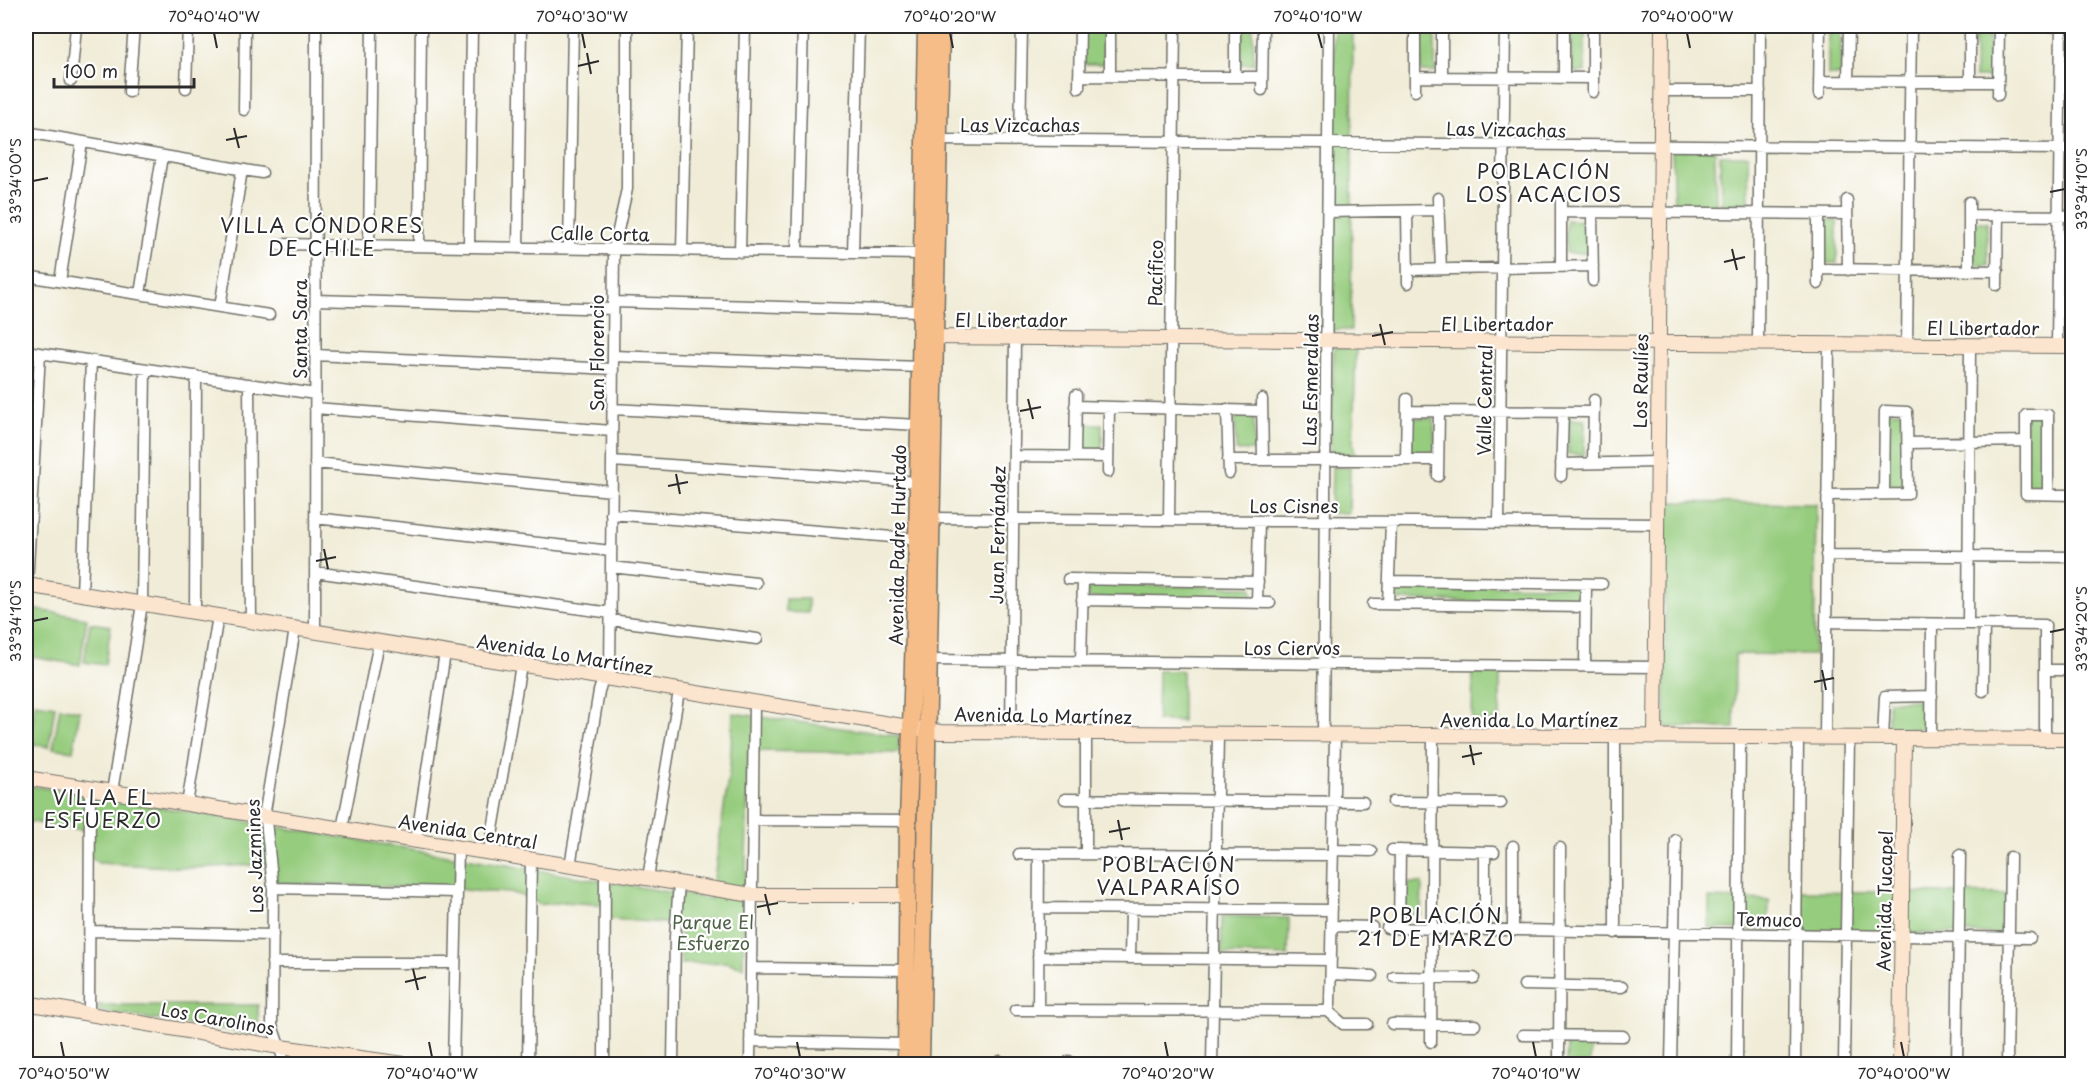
<svg xmlns="http://www.w3.org/2000/svg" width="2098" height="1090" font-family="'Playpen Sans',sans-serif">
  <style>
    .green { fill: #96cc7e; stroke: #607c54; stroke-width: 1.5 }
    .lines { fill: none; stroke-linecap: round; stroke-linejoin: round }
    .street-casing { stroke: #706f67; stroke-width: 13 }
    .secondary-casing { stroke: #706f67; stroke-width: 16 }
    .primary-casing { stroke: #706f67; stroke-width: 19 }
    .street { stroke: #fff; stroke-width: 10 }
    .secondary { stroke: #fce5cf; stroke-width: 14 }
    .primary { stroke: #f7bd88; stroke-width: 16 }
    .ticks { fill: none; stroke: #2b2b2b; stroke-width: 2 }
    .labels { text-anchor: middle; dominant-baseline: central; stroke-width: 4.5; stroke-linejoin: round; paint-order: stroke }
    .street-label { font-size: 18px; fill: #2b2b2b; stroke: #fff }
    .park-label { font-size: 18px; fill: #506348; stroke: #fff }
    .neighbourhood-label { font-size: 20px; letter-spacing: 1.5px; fill: #2b2b2b; stroke: #fff }
    .neatline { fill: none; stroke: #2b2b2b; stroke-width: 2 }
    .ticks-label { font-size: 15px; text-anchor: middle; fill: #2b2b2b }
  </style>
  <rect width="100%" height="100%" fill="#fff"/>
  <filter id="ink" filterUnits="userSpaceOnUse"><feTurbulence type="fractalNoise" baseFrequency=".0167" numOctaves="2"/><feDisplacementMap in="SourceGraphic" scale="12" xChannelSelector="R" yChannelSelector="G"/><feConvolveMatrix kernelMatrix="1 2 1 2 8 2 1 2 1" color-interpolation-filters="sRGB"/></filter>
  <filter id="wash" filterUnits="userSpaceOnUse"><feTurbulence type="fractalNoise" baseFrequency=".008" numOctaves="4" result="noise"/><feDisplacementMap in="SourceGraphic" scale="24" xChannelSelector="R" yChannelSelector="G"/><feGaussianBlur stdDeviation="1.35" result="paint"/><feColorMatrix in="noise" values="0 0 0 0 0 0 0 0 0 0 0 0 0 0 0 0 0 1.4 0 .05"/><feComposite in="paint" operator="in"/></filter>
  <g filter="url(#wash)">
    <rect width="100%" height="100%" fill="#f0ecd7"/>
    <path class="green" d="M1334,26H1353L1351,330H1331Z
      M1084,27H1104V64H1084Z
      M1240,27H1253L1254,64H1240Z
      M1435,29V72H1421V30Z
      M1571,29H1585V72H1571Z
      M1828,32H1841V75H1828Z
      M1975,34H1989V77H1975Z
      M1715,149L1716,206L1674,207L1672,150Z
      M1720,155H1748L1749,204L1721,205Z
      M1566,220L1588,221L1587,253H1566Z
      M1823,220H1837V263H1823Z
      M1974,222H1987L1988,265H1974Z
      M1334,347L1356,348L1353,443L1355,453H1352V457L1330,456Z
      M1885,411L1907,412L1908,494H1884Z
      M2026,415H2048V494H2026Z
      M1235,416H1254V450L1236,451Z
      M1410,418H1434L1435,457H1411Z
      M1569,419L1585,420L1584,455L1568,454Z
      M1081,424H1102V453H1081Z
      M1332,467L1350,468L1349,513H1331Z
      M1665,502L1816,504L1814,655L1735,654L1734,728L1665,727Z
      M1394,584L1577,586V604L1393,600Z
      M1089,585L1252,587L1253,599L1086,598Z
      M785,599H808V613L785,612Z
      M26,608L87,618L80,665L26,656Z
      M90,623L111,626L105,665L84,662Z
      M1158,671H1182V721H1157Z
      M1473,671L1500,672V721H1472Z
      M1926,700L1927,728L1888,729V701Z
      M35,703L55,706L49,747L29,743Z
      M60,707L80,711L73,751L53,748Z
      M733,713L899,736L900,753L749,751L743,967L726,962L681,964L680,931L665,923L610,919L607,905L565,902L539,905C518,886 487,896 461,889L276,883L272,864L189,868L98,863L90,856V831L26,821V785L711,899L730,766Z
      M1401,883H1422L1421,915H1401Z
      M1800,891L2006,894L2005,933L1799,934Z
      M1709,898L1769,900L1768,930L1709,928Z
      M1222,916L1289,918L1288,956L1221,954Z
      M99,1005H258L259,1035L98,1011Z
      M1567,1040L1591,1041L1590,1064H1566Z
      M302,1058L345,1064H301Z"/>
  </g>
  <g filter="url(#ink)">
    <g class="lines">
      <g class="street-casing">
        <path id="street" d="M1997,26H2072
          M1079,76L1262,77
          M1110,76V26
          M1235,77V26
          M1415,77L1593,78
          M1442,77V26
          M1564,78V26
          M71,81L76,26
          M1819,81L1998,82
          M1848,81L1849,26
          M1970,81V26
          M186,88L188,26
          M1079,88L1080,26
          M1262,90L1263,26
          M1415,91V26
          M1662,91H1760
          M129,92L134,26
          M1593,92V26
          M1819,94L1820,26
          M1998,95L1999,26
          M244,110L245,26
          M26,132L262,173
          M939,140L2072,149
          M1020,141L1022,26
          M1438,198L1441,269
          M1561,198V267
          M1847,200L1848,270
          M1407,211L1408,283
          M1328,212L1439,210
          M1561,212L1847,214
          M1592,213L1593,281
          M1969,215L2072,216
          M279,244L921,254
          M369,245L372,26
          M419,246L421,26
          M469,247L472,26
          M518,248L521,26
          M569,249L573,26
          M682,251L687,26
          M740,252L745,26
          M797,252L803,26
          M853,253L859,26
          M1818,269L1998,271
          M1408,270L1593,266
          M1969,271V202
          M26,276L269,315
          M60,281L82,142
          M1818,284V214
          M1997,285L1998,215
          M140,294L162,156
          M316,300L613,309
          M613,302L921,311
          M220,307L242,170
          M1758,344L1760,26
          M1907,345L1911,26
          M2057,346L2061,26
          M26,351L315,394
          M315,355L613,369
          M613,356L920,367
          M249,384L251,622
          M1262,399L1263,460
          M1075,406L1262,411
          M315,408L612,431
          M612,409L919,425
          M1227,409L1229,473
          M1407,411L1593,412
          M1908,443L2026,441
          M1014,456L1108,457
          M1075,457L1076,395
          M1228,460H1438
          M1406,460L1407,399
          M612,461L918,482
          M1593,462L1594,400
          M315,463L612,491
          M1561,464L1657,462
          M1108,472L1109,407
          M1438,476L1439,411
          M1561,476L1563,412
          M2048,494V415H2026V494L2072,495
          M1827,495L1908,494L1907,412L1885,411L1884,494
          M611,514L917,539
          M315,518L611,551
          M930,518L1657,524
          M1169,520L1175,26
          M1499,523L1505,26
          M1826,555L2072,557
          M611,567L756,583
          M315,572L611,613
          M1068,579L1258,582
          M1389,581L1602,584
          M27,585L40,353
          M82,594L91,361
          M1082,600L1270,603
          M1257,603L1259,521
          M1373,604L1585,607
          M1388,604L1391,522
          M195,613L196,376
          M611,620L757,639
          M1826,622L2045,625V739
          M1968,624L1970,345
          M315,632L316,26
          M928,660L1656,667
          M1081,662L1083,580
          M1585,666L1586,584
          M2045,670H2072
          M1983,691L1984,624
          M1011,734L1015,337
          M1086,734V854
          M1323,735L1329,26
          M1825,738L1829,344
          M1883,739L1885,697L1932,696
          M1931,739L1932,624
          M112,792L142,604L145,369
          M1065,799L1363,802
          M1393,802L1501,803
          M187,804L218,616
          M753,820L908,821
          M342,829L379,642
          M416,841L445,653
          M1513,846V931
          M1333,850L1371,851
          M1392,850L1494,852
          M489,853L521,665
          M1019,854L1333,855
          M570,866L599,691L603,679L610,673L614,249L627,189V26
          M648,878L679,691
          M273,888L456,892
          M1039,908L1332,910
          M1332,926L1372,927
          M1387,928L2030,938
          M1399,928L1400,850
          M1485,930V852
          M90,931L273,935
          M1615,933V737
          M1038,957L1331,960
          M1130,958L1131,909
          M272,963H454
          M751,968L907,970
          M1331,974L1372,976
          M1394,977L1474,978
          M1524,985L1622,987
          M1015,1010L1328,1011
          M1038,1010L1039,854
          M1328,1011L1330,1005L1335,736
          M1328,1011L1343,1024H1367
          M89,1014L90,788
          M1392,1024L1475,1025
          M1523,1035L1623,1036
          M750,1041L906,1044
          M1431,1042L1433,736
          M283,1064L282,1055L272,1025L273,888L265,811L295,629
          M453,1064L458,848
          M528,1064L531,859
          M604,1064L605,871
          M673,1064L675,937L679,883
          M750,1064L754,703
          M1000,1064V1061
          M1069,1064V1061
          M1212,1064L1218,735
          M1559,1064L1560,848
          M1671,1064L1676,840
          M1737,1064L1740,738
          M1795,1064L1798,738
          M1844,1064L1849,738
          M1957,1064L1960,855
          M2007,1064L2010,857"/>
      </g>
      <g class="secondary-casing">
        <path id="secondary" d="M926,337L2072,346
          M26,585L940,732L2072,739
          M1655,737L1662,26
          M26,778L752,895H908
          M26,1003L280,1047L404,1064
          M1900,1064L1904,739"/>
      </g>
      <g class="primary-casing">
        <path id="primary" d="M906,1064L908,821L917,539L926,26
          M921,1064L941,26"/>
      </g>
      <use href="#street" class="street"/>
      <use href="#secondary" class="secondary"/>
      <use href="#primary" class="primary"/>
    </g>
  </g>
  <path class="ticks" d="M214,33L217,48M582,33L585,48M950,33L953,48M1318,33L1322,48M1687,33L1690,48M587,53L591,74M578,66L599,61M234,128L239,148M226,140L247,136M33,181L48,178M2050,192L2065,189M1732,249L1737,270M1724,262L1745,257M1380,324L1385,345M1372,336L1393,332M1028,399L1033,419M1020,411L1041,407M676,474L680,494M668,486L688,482M324,549L328,569M316,561L336,557M33,621L48,618M2050,632L2065,629M1822,670L1826,690M1814,682L1834,678M1470,745L1474,765M1462,757L1482,753M1118,820L1122,840M1109,832L1130,828M765,894L770,915M757,907L778,903M413,969L418,990M405,982L426,977M61,1042L64,1057M429,1042L432,1057M797,1042L800,1057M1165,1042L1168,1057M1533,1042L1536,1057M1901,1042L1904,1057"/>
  <g class="labels">
    <g class="street-label">
      <text x="1020" y="124">Las Vizcachas</text>
      <text transform="translate(1506 129) rotate(1)">Las Vizcachas</text>
      <text transform="translate(600 233) rotate(1)">Calle Corta</text>
      <text transform="translate(1155 273) rotate(-89)">Pacífico</text>
      <text x="1011" y="319">El Libertador</text>
      <text x="1497" y="323">El Libertador</text>
      <text x="1983" y="327">El Libertador</text>
      <text transform="translate(299 329) rotate(-90)">Santa Sara</text>
      <text transform="translate(596 353) rotate(-90)">San Florencio</text>
      <text transform="translate(1310 380) rotate(-89)">Las Esmeraldas</text>
      <text transform="translate(1640 381) rotate(-89)">Los Raulíes</text>
      <text transform="translate(1484 400) rotate(-89)">Valle Central</text>
      <text x="1294" y="505">Los Cisnes</text>
      <text transform="translate(997 535) rotate(-89)">Juan Fernández</text>
      <text transform="translate(897 545) rotate(-89)">Avenida Padre Hurtado</text>
      <text x="1292" y="647">Los Ciervos</text>
      <text transform="translate(565 654) rotate(9)">Avenida Lo Martínez</text>
      <text transform="translate(1043 715) rotate(1)">Avenida Lo Martínez</text>
      <text x="1529" y="719">Avenida Lo Martínez</text>
      <text transform="translate(468 831) rotate(9)">Avenida Central</text>
      <text transform="translate(254 856) rotate(-92)">Los Jazmines</text>
      <text transform="translate(1884 901) rotate(-89)">Avenida Tucapel</text>
      <text transform="translate(1769 919) rotate(1)">Temuco</text>
      <text transform="translate(218 1018) rotate(10)">Los Carolinos</text>
    </g>
    <g class="park-label">
      <text x="713" y="921">Parque El<tspan x="713" dy="21">Esfuerzo</tspan></text>
    </g>
    <g class="neighbourhood-label">
      <text x="1544" y="171">POBLACIÓN<tspan x="1544" dy="23">LOS ACACIOS</tspan></text>
      <text x="322" y="225">VILLA CÓNDORES<tspan x="322" dy="23">DE CHILE</tspan></text>
      <text x="103" y="797">VILLA EL<tspan x="103" dy="23">ESFUERZO</tspan></text>
      <text x="1169" y="864">POBLACIÓN<tspan x="1169" dy="23">VALPARAÍSO</tspan></text>
      <text x="1436" y="915">POBLACIÓN<tspan x="1436" dy="23">21 DE MARZO</tspan></text>
    </g>
  </g>
  <rect width="2098" height="1090" fill="none" stroke="#fff" stroke-width="66"/>
  <path d="M54 78v9h140v-9" fill="none" stroke="#2b2b2b" stroke-width="3"/>
  <text x="63" y="78" font-size="18" fill="#2b2b2b" stroke="#ffffff" stroke-width="4.5" paint-order="stroke">100 m</text>
  <rect x="33" y="33" width="2032" height="1024" class="neatline"/>
  <g class="ticks-label">
    <text x="214" y="22">70°40'40"W</text>
    <text x="582" y="22">70°40'30"W</text>
    <text x="950" y="22">70°40'20"W</text>
    <text x="1318" y="22">70°40'10"W</text>
    <text x="1687" y="22">70°40'00"W</text>
    <text transform="translate(16 181) rotate(-90)" y="5">33°34'00"S</text>
    <text transform="translate(2082 189) rotate(-90)" y="5">33°34'10"S</text>
    <text transform="translate(16 621) rotate(-90)" y="5">33°34'10"S</text>
    <text transform="translate(2082 629) rotate(-90)" y="5">33°34'20"S</text>
    <text x="64" y="1079">70°40'50"W</text>
    <text x="432" y="1079">70°40'40"W</text>
    <text x="800" y="1079">70°40'30"W</text>
    <text x="1168" y="1079">70°40'20"W</text>
    <text x="1536" y="1079">70°40'10"W</text>
    <text x="1904" y="1079">70°40'00"W</text>
  </g>
</svg>
